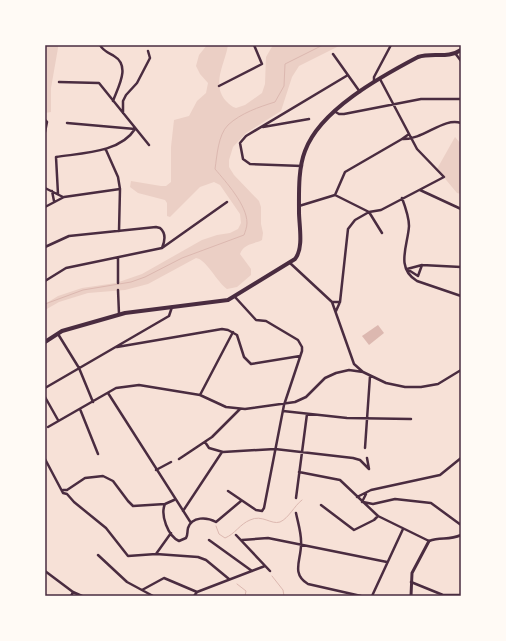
<svg xmlns="http://www.w3.org/2000/svg" width="506" height="641" font-family="Jost,sans-serif">
  <style>
    .green { fill: #ebcfc5 }
    .water { fill: #dcb8b0 }
    .lines { fill: none; stroke-linecap: round; stroke-linejoin: round }
    .stream { stroke: #dcb8b0; stroke-width: 1 }
    .minor { stroke: #4a2c40; stroke-width: 2.5 }
    .tertiary { stroke: #4a2c40; stroke-width: 3 }
    .primary { stroke: #4a2c40; stroke-width: 4 }
    .neatline { fill: none; stroke: #4a2c40; stroke-width: 1.5 }
  </style>
  <rect width="100%" height="100%" fill="#f7e1d7"/>
  <path class="green" d="M45,45H58V48L51,88V112L45,113Z
    M207,45H228C225,64 211,84 226,101C229,104 232,107 236,108L245,105L262,93L265,84L266,57L273,45H341L299,66L292,77L281,111L246,133L233,147L229,160V167L234,175L259,201L261,207V224L263,233L262,240C255,244 244,243 240,254L251,269V275L237,287L227,289C217,282 206,259 196,258L148,284L125,290L88,293L59,302L45,310V304L58,296L82,288L116,283L142,274L202,240L217,235L230,233L238,229L241,223L240,214L220,185L214,182L200,187L170,217L167,216V203L165,200L138,193L130,187L131,181L161,186H166L171,182V147L174,120L189,116L197,101L206,93L208,83L200,74L196,66L199,55Z
    M455,137L461,144V194L457,193L437,169Z"/>
  <path class="water" d="M378,325L384,333L369,345L362,336Z"/>
  <g class="lines">
    <path class="stream" d="M45,304L83,290L131,282L145,277L182,258L244,235C245,232 247,227 247,223C247,205 226,182 215,169C217,156 218,135 228,125C241,113 259,107 275,102L284,86L285,64L323,45
      M216,526L219,534L225,538C235,534 240,524 250,520C262,514 271,525 280,522C289,518 294,506 302,500
      M272,576L283,590L284,596
      M237,584L246,591L245,596"/>
    <path class="minor" d="M100,45C103,51 109,53 114,56C131,66 118,87 113,101
      M455,53L461,61
      M333,54L360,92
      M59,82L99,83L149,145
      M374,82V77L391,45
      M219,86L262,64L254,45
      M334,111L339,114H344L421,99H461
      M123,113V101L126,95L137,83L150,58L148,51
      M45,120L47,122L45,132
      M67,123L135,129
      M263,127L309,119
      M402,139C424,140 443,117 461,123
      M106,150L118,177L120,189L119,231
      M302,166L250,164L243,159L240,143L246,136L348,75
      M45,188L63,197
      M420,190L461,209
      M52,191L54,201
      M58,194L56,157C81,153 120,153 135,129
      M335,195L345,172L402,139L409,134
      M402,198C405,206 409,217 409,226C408,245 395,268 417,281L461,296
      M299,206L335,195L369,212L382,233
      M45,207L64,197L120,189
      M45,247L69,236L156,227L160,228C166,233 165,241 162,248
      M290,263L332,302L354,364L363,372L386,383L405,387H421L438,384L461,370
      M407,269L422,265L461,267
      M407,269L418,276L422,265
      M45,281L66,268L162,248L227,202
      M118,283V258
      M118,290L119,314
      M332,302H340
      M336,311L340,302L348,229L355,220L369,212L381,210L444,177L417,149L380,79
      M58,334L79,368L93,402
      M117,347L222,329L228,330L237,335L244,357L251,364L300,356
      M45,388L169,316L172,307
      M108,393L191,523
      M200,395L233,332
      M45,397L58,420
      M80,409L98,454
      M283,411L347,418L411,419
      M48,427L116,388L139,385L200,395L226,407L245,409L295,402L306,397L325,378L336,373L349,370L363,372
      M205,442L209,448L223,452L275,449L353,458L360,460L369,469L367,458
      M365,448L370,376
      M45,459L63,493L67,494L74,502L106,528L128,556L156,554L198,557L206,560L229,579
      M179,459L212,437L240,409
      M156,470L171,462
      M299,472L340,480L378,516L429,541C441,536 448,541 461,535
      M63,490H67L85,478L103,476L113,481L128,501L133,506L165,504L174,500
      M228,491L256,510L262,511L264,508L284,405L302,351V347L298,340L266,321L256,320L235,297
      M357,497L371,490L440,475L461,458
      M296,498L307,414
      M362,502L366,494
      M363,502L373,504L395,499L431,503L461,525
      M165,504C160,515 168,536 179,541L186,538C188,535 187,532 188,528C192,516 207,517 216,522L241,501
      M321,505L354,530L374,520L378,516
      M183,511L222,452
      M296,513C298,523 302,535 301,545C301,560 291,574 308,584L361,596
      M236,535L270,571
      M209,540L252,571
      M242,540L268,538L387,562
      M156,554L171,533
      M98,555L127,582L153,596
      M45,571L73,592L82,596
      M411,582L443,595H461
      M142,590L164,578L197,592
      M71,596L73,592
      M194,596L197,592L265,566
      M372,596L403,529"/>
    <path class="tertiary" d="M411,596L412,573L429,541"/>
    <path class="primary" d="M45,342L62,331L125,313L228,300L295,259C304,248 299,225 299,212C299,193 298,169 305,151C320,110 380,77 418,57C432,52 448,59 461,50"/>
  </g>
  <rect width="506" height="641" fill="none" stroke="#fffaf5" stroke-width="92"/>
  <rect x="46" y="46" width="414" height="549" class="neatline"/>
</svg>
